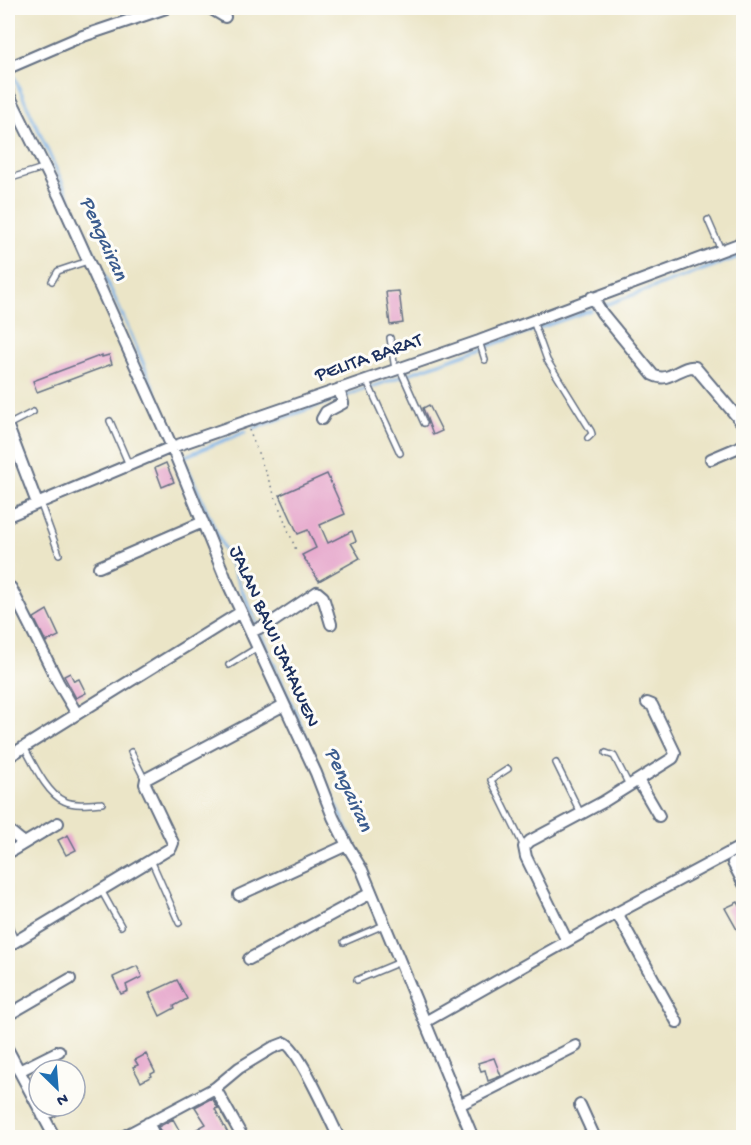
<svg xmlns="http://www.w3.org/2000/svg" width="751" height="1145" font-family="'Gochi Hand',sans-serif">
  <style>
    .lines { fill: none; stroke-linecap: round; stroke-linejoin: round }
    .stream { stroke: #77b0e7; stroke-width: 3 }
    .building { fill: #e7abce }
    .service-casing { stroke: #646f83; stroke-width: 8 }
    .minor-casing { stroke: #646f83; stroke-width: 14 }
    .path { stroke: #646f83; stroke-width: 1.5; stroke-dasharray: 1.5 4.5; stroke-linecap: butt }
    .service { stroke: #fff; stroke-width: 5 }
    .minor { stroke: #fff; stroke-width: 10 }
    .labels { text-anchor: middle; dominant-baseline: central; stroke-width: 6; stroke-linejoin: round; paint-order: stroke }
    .street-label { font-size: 20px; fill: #1b2f5e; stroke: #fdfcf7 }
    .water-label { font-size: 21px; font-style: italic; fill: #3b5c8e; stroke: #fdfcf7 }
  </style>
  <rect width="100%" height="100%" fill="#fdfcf7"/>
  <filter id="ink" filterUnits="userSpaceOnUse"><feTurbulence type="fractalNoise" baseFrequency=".0167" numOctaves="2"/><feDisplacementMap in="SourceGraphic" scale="12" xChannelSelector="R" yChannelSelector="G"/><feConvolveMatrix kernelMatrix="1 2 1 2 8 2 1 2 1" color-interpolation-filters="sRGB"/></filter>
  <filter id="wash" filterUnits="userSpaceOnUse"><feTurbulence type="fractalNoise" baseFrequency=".008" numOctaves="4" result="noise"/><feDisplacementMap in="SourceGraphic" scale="24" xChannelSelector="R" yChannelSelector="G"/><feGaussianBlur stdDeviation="1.35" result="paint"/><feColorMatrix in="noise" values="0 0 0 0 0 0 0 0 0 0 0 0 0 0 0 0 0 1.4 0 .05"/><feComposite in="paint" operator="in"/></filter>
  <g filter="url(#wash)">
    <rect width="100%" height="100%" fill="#ebe5c7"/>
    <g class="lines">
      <path class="stream" d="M11,70L131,334L170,428
        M605,305L744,255
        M254,428L591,310
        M245,432L183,457L258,626
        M260,632L359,856"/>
    </g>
    <g id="blocks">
      <path class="building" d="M399,291L403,323L390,325L386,292Z
        M102,355V357L109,355L112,364L37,392L33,381Z
        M429,405L442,431L433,435L423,408Z
        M166,463L174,482L162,487L155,468Z
        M327,474L345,514L320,525L328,543L352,531L356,541L351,543L360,558L319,581L302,555L316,548L308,530L298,534L280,495Z
        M47,610L59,636L46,642L34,618Z
        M70,673L74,681L79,679L86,693L76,698L64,676Z
        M68,835L76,850L66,855L58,840Z
        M738,902L744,914V942L725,908Z
        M137,966L142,977L126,985L128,991L121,994L113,977Z
        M177,980L187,999L174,1006L175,1008L160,1016L149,993Z
        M146,1054L155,1072L151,1074L152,1076L141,1082L133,1067L138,1065L135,1060Z
        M494,1058L501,1076L488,1081L485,1070L481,1071L478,1063Z
        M212,1098L218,1108L215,1109L230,1137H164L158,1127L173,1119L183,1137L206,1124L195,1107Z"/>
    </g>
  </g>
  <g filter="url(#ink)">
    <use href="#blocks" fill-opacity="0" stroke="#646f83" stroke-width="1.5"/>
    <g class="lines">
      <g class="service-casing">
        <path id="service" d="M8,179L43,168
          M708,220L721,250
          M52,281L58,271L88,261
          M533,321L547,360L591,431L592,434L588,438
          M390,338L395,369
          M479,341L485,360
          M399,367L424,423
          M366,379L400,453
          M110,421L129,465
          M8,425L33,412
          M40,502L59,554
          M229,665L258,647
          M24,747C33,763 47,794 64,801C75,806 90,804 102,803
          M131,752L145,780
          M606,753L614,756L629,785
          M556,763L581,814
          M508,769L491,780L524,847
          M151,860L179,923
          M101,890L121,926
          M8,923L15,941
          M344,942L384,925
          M357,980L400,962"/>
      </g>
      <g class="minor-casing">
        <path id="minor" d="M210,8L225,17
          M8,68L80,37L166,8
          M8,93L60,198L172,447L225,577L316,773L333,817L347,845L362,870L473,1138
          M592,297L602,313L653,375C669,384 680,365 695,367L744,425
          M322,419L326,412L343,403L339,389
          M8,427L37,503
          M711,459L744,445
          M8,516L172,447L479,341L744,242
          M99,567L203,522
          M251,632L274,621L317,592L323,597L331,624
          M77,714L241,612
          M8,757L77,714L58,682L11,588
          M638,780L659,816
          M8,830L24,843
          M8,853L58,823
          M733,863L744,884
          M239,895L347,845
          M617,913L677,1022
          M567,941L526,857L524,847L530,841L603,802L673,758L675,753L652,705L647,703
          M8,946L171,848L173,843L145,784L146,779L284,705
          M249,959L371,893
          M8,1015L70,979
          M425,1022L617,913L744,845
          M8,1050L55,1138
          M19,1071L59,1051
          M215,1088L243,1138
          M75,1098L82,1094
          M459,1105L576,1046
          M580,1105L595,1138
          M43,1116L61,1106
          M148,1123L156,1138
          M121,1138L215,1088L239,1068L272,1048L285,1043C299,1049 330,1120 339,1138"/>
      </g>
      <path class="path" d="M249,430L296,550"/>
      <use href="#service" class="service"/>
      <use href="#minor" class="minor"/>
    </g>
  </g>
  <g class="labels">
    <g class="street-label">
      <text transform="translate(369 359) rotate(-19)">PELITA BARAT</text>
      <text transform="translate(273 637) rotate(66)">JALAN BAWI JAHAWEN</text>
    </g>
    <g class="water-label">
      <text transform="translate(102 239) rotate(66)">Pengairan</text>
      <text transform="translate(347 790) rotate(66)">Pengairan</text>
    </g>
  </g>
  <rect width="751" height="1145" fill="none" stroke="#fdfcf7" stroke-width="30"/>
  <g transform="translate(57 1088) rotate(155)"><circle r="28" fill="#fdfcf7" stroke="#a3aaba" stroke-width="1.5"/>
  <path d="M0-4.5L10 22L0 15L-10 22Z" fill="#1f6fb2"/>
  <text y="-9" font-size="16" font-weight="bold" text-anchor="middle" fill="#1b2f5e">N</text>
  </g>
</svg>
